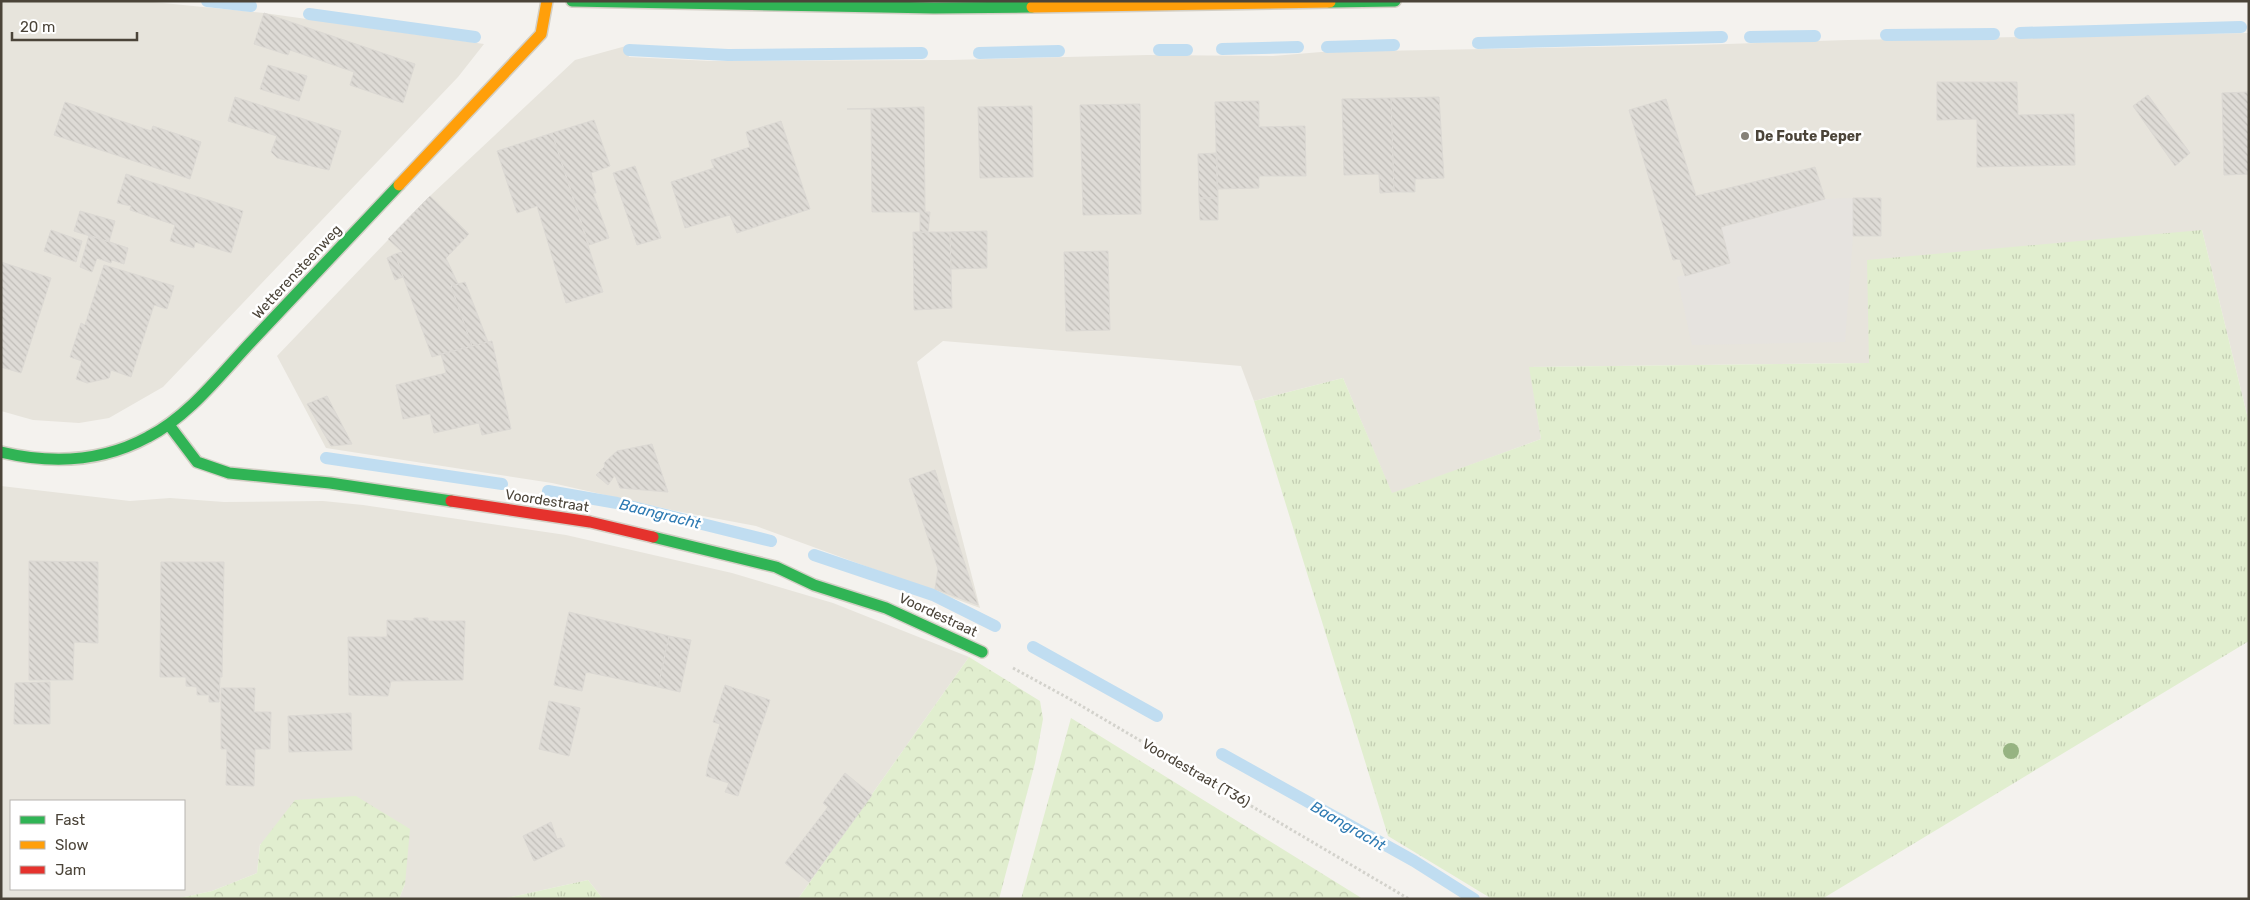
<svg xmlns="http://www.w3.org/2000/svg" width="2250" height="900" font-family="Rubik,sans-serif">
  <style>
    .residential { fill: #e7e4dc; fill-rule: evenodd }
    .grass { fill: url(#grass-tufts) }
    .forest { fill: url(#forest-crowns) }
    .parking { fill: #e6e3df }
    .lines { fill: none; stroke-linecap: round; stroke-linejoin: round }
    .stream { stroke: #c0ddf1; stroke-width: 12 }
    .building { fill: url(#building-back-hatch); stroke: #dcd9d4 }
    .fast-casing { stroke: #d3cfc5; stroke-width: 14 }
    .slow-casing { stroke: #d3cfc5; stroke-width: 14 }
    .jam-casing { stroke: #d3cfc5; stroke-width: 14 }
    .path { stroke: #d3d2cc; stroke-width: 3; stroke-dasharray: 2.5 2.5; stroke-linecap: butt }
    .fast { stroke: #30b455; stroke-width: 11 }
    .slow { stroke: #ff9f0a; stroke-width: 11 }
    .jam { stroke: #e5322d; stroke-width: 11 }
    .tree { fill: #96b382 }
    .poi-dot { fill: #868178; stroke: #fff; stroke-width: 2 }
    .labels { text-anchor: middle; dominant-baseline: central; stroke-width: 5; stroke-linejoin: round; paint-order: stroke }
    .poi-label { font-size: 14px; font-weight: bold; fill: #4b4439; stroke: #fff; text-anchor: start }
    .street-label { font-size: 14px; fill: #4b4439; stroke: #fff }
    .water-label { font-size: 15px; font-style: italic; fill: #2e7ab2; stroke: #fff }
  </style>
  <defs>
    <pattern id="grass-tufts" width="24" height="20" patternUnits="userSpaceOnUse" patternTransform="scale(1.25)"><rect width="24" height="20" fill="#e1eecf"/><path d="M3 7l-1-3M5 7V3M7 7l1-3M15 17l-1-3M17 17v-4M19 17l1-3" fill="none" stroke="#c3cdb2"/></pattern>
    <pattern id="forest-crowns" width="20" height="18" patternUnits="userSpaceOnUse" patternTransform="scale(1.25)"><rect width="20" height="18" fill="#e1eecf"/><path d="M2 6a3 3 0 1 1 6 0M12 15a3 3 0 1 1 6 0" fill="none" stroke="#c3cdb2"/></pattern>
    <pattern id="building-back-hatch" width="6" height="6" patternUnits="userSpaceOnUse" patternTransform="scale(1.25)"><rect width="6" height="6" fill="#dedbd6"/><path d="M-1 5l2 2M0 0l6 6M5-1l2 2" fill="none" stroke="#c0bdb8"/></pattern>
  </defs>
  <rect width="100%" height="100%" fill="#f4f2ee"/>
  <path class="residential" d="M1,1H143L264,13L484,44L458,77L163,387L109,418L79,423L33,420L1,411Z
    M2249,33V423L2202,230L1869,363L1530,367L1541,439L1392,494L1343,378L1254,401L1241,366L943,341L917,362L980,608L756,526L676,511L552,483L326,448L277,356L430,196L575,60L626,46L629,57L711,61L950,60L1147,55L1273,56L1321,52L1696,45L1848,40Z
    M1,486L130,501L170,498L224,502L323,501L363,505L566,535L732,573L833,603L969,657L798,899H603L588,880L502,899H399L405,884L260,844L257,873L212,891L175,899H1ZM11,801H184V889H11Z"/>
  <path class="grass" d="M2202,230L2249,423V641L1822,899H1492L1388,836L1254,401L1343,378L1392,493L1541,439L1529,367L1869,363L1867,260Z
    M588,880L603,899H502Z"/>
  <path class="forest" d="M969,657L1040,701L1043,719L1035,763L999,899H798Z
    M1071,718L1363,899H1021Z
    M356,796L410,829L405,884L399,899H175L212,891L257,873L260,845L295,800Z"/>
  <path class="parking" d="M1853,198V236L1845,342L1692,345L1677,277L1730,263L1721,227L1825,199Z"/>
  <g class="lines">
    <path class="stream" d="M207,1L251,6
      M309,14L475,37
      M2020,33L2241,27
      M1886,35L1994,34
      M1750,37L1815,36
      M1478,43L1722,37
      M1327,47L1394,45
      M1222,49L1298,47
      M629,50L728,55L922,53
      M1159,50H1187
      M979,53L1059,51
      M326,458L502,484
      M548,491L617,503L771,541
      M814,555L933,595L995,626
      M1033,647L1157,716
      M1222,754L1414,861L1474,899"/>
  </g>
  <path class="building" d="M264,13L415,64L403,103L350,85L354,72L290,50L288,55L254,44Z
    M268,65L307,76L299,101L260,89Z
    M1937,82H2017L2018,115L2074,114L2075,165L1977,167V119L1937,120Z
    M2249,92V174L2224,175L2222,93Z
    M2148,95L2190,153L2175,166L2133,106Z
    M235,97L341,131L329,170L277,158L271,152L277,136L228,121Z
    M1439,97L1444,178L1415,179V192H1394L1391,98Z
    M1391,98L1394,192L1380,193L1379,174L1344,175L1342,99Z
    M1666,99L1696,196L1815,167L1825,199L1721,227L1730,263L1685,276L1680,259L1673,260L1629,110Z
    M1259,101V127L1305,126L1306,176H1259V188L1217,189L1215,102Z
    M65,102L151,131L153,126L201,142L190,179L54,135Z
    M1140,104L1141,214L1083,215L1080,105Z
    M1032,106L1033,177L980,178L978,107Z
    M924,107L925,212H930L928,233L920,232V212H872L871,109H847Z
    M594,120L610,166L591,173L596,193H593L609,238L589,245L552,133Z
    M781,121L810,209L737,233L730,215L685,228L671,182L714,168L711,160L750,147L746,132Z
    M552,133L603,292L566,303L537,206L517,213L497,151Z
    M1217,153L1218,198H1199L1198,154Z
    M635,166L661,238L637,245L613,173Z
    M126,174L243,211L231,253L195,242L194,248L170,241L175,225L130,210L131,206L117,203Z
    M430,196L469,234L446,258L458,284L451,286L472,346L432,357L395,254L402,252L388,239Z
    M1199,198H1218V220H1200Z
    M1853,198H1881V236H1853Z
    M80,211L115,221L109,242L74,231Z
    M51,230L82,241L76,262L44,251Z
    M987,231V268L951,269L950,232Z
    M913,232H950L952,308L914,310Z
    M89,235L128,248L124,264L112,260L111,263L97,258L92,272L80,267Z
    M1108,251L1110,330L1066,331L1064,252Z
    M395,254L403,277L395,280L387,258Z
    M1,262L51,278L21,373L1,367Z
    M104,265L174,286L167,309L154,305L131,377L111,370L109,378L87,383L76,379L82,361L70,357L81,323L85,325Z
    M465,282L488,342L472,346L451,286Z
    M492,341L511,429L482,435L479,423L434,433L430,414L403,419L396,385L446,373L441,354Z
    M327,396L352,444L331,446L307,404Z
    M652,444L668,492L620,488L615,475L608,485L596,475L605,466L604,463L617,451Z
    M935,470L978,605L935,589L938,569L909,479Z
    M29,561L98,562V643L74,642L73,680H29Z
    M161,562H224L222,677H220L219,702H209V695H197V687L186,686V677H160Z
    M569,612L669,636L658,687L586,672L582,691L554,685Z
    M414,618H428V621H465L463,680L391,681L388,696L349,695L348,637H387V620L414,621Z
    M669,636L691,640L680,692L658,687Z
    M50,682V724H14L15,683Z
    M725,685L770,700L738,796L725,792L729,783L706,776L709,759L720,724L713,722Z
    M221,688H255L254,712H271L270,749H255L254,786L226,785L227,749H221Z
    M549,701L580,708L569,756L539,749Z
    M351,713L352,750L289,752L288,716Z
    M845,773L872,795L809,882L785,863L828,807L823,803Z
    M551,822L557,839L561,838L565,846L534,861L523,836Z"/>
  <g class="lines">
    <g class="fast-casing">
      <path id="fast" d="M572,1L934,8L1032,7
        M1330,2L1395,1
        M169,425L197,462L229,473L330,483L451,501
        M1,452C51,464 102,462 148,437C189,416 220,375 251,342C300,290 350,237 399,185
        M653,537L776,567L814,585L886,608L982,652"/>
    </g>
    <g class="slow-casing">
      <path id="slow" d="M1032,7L1330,2
        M399,185L541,34L547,1"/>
    </g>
    <g class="jam-casing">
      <path id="jam" d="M451,501L590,522L653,537"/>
    </g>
    <path class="path" d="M1013,668L1068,698L1409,899"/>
    <use href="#fast" class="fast"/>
    <use href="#slow" class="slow"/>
    <use href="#jam" class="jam"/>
  </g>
  <circle class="tree" cx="2011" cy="751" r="8"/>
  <circle class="poi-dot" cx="1745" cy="136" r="5"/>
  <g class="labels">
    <g class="poi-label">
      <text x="1755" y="136">De Foute Peper</text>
    </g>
    <g class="street-label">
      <text transform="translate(297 272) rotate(-47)">Wetterensteenweg</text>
      <text transform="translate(547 501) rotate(9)">Voordestraat</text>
      <text transform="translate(938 615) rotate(25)">Voordestraat</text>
      <text transform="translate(1196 773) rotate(30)">Voordestraat (T36)</text>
    </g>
    <g class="water-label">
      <text transform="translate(660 514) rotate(14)">Baangracht</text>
      <text transform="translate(1348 826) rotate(30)">Baangracht</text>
    </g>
  </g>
  <rect width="2250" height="900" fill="none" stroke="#4b4439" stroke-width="5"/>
  <rect x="10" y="800" width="175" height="90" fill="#ffffff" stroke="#b7b4b0"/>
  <rect x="20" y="816" width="25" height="8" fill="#30b455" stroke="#b7b4b0"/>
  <text x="55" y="825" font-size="15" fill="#4b4439">Fast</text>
  <rect x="20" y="841" width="25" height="8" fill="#ff9f0a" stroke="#b7b4b0"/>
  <text x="55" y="850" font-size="15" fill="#4b4439">Slow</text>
  <rect x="20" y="866" width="25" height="8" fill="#e5322d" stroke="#b7b4b0"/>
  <text x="55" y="875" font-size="15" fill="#4b4439">Jam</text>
  <path d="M12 32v8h125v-8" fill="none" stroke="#4b4439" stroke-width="2.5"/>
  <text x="20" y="32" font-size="15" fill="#4b4439" stroke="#ffffff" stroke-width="4" paint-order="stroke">20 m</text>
</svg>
